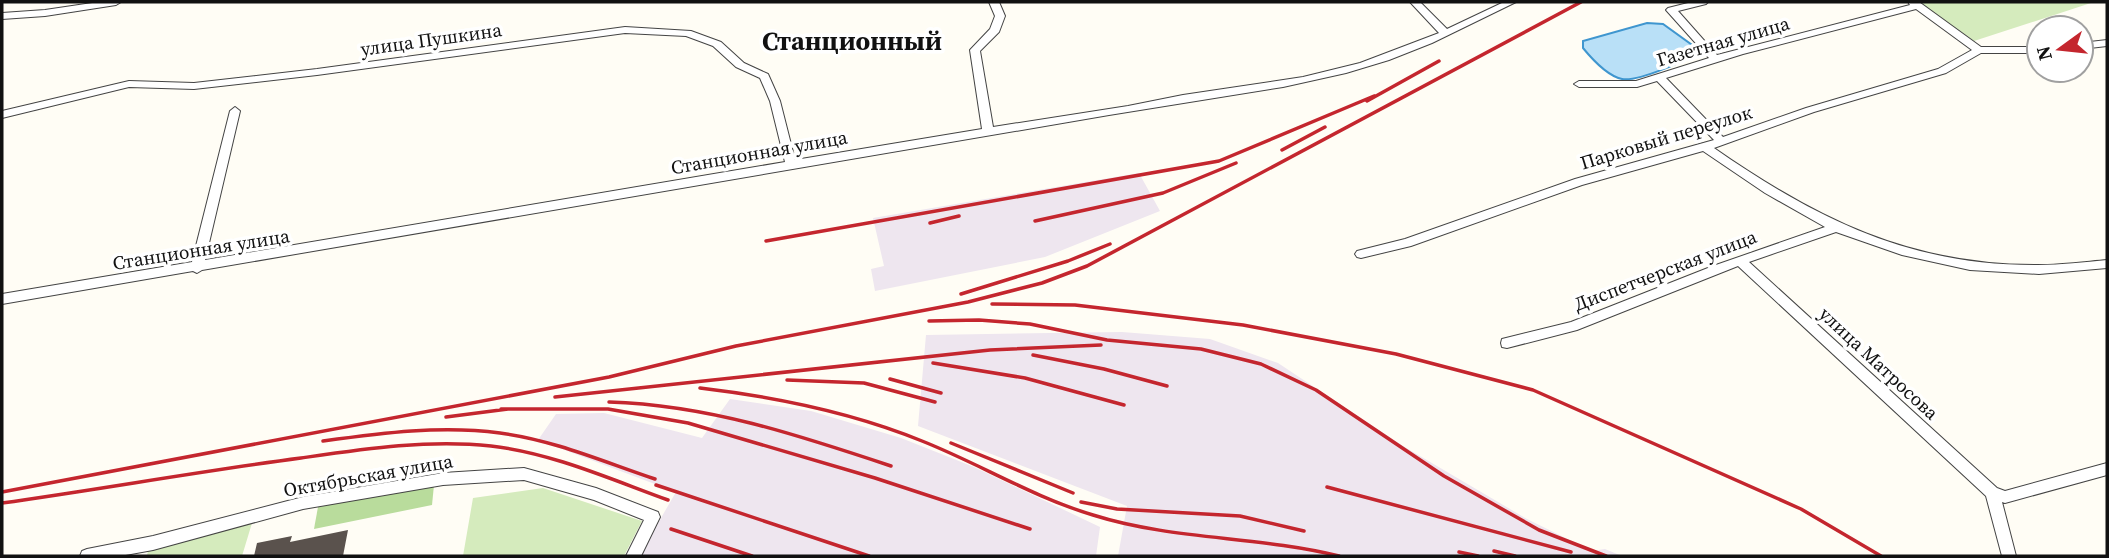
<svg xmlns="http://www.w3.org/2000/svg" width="2109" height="558" font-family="'Source Serif 4',serif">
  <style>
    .industrial { fill: #eee6ef }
    .green { fill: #d5ebbd }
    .forest { fill: #b9dc9c }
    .water { fill: #b9e0f7; stroke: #3f96cf; stroke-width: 2 }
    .building { fill: #5a524d }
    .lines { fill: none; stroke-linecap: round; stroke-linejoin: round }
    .minor-casing { stroke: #444; stroke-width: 2 }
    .minor { fill: #fff; fill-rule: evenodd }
    .rail { stroke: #c4262e; stroke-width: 3.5 }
    .labels { text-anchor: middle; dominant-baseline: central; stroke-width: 7; stroke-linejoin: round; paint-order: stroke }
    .street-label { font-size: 19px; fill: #111; stroke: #fff }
    .district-label { font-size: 26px; font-weight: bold; fill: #111; stroke: #fff }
  </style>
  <rect width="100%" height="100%" fill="#fffdf5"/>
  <path class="industrial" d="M1139,173L1160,211L1045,257L875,291L871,269L884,266L873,218Z
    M1122,332L1210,339L1278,363L1403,446L1527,519L1592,551L1605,549L1622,556H1118L1127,506L918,426L926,335Z
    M730,399L811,411L901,438L974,467L1100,527L1096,556H639L676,492L538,440L556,414L604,413L702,438Z"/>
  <path class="green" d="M1918,2H2094L1974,41Z
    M543,488L642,521L624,556H463L473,498Z
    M252,523L242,556H147L148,550Z"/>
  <path class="forest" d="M434,485L432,505L314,529L318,507Z"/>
  <path class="water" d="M1647,23L1663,24L1699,50C1690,60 1637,82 1622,79C1608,76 1592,59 1583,48V41Z"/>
  <path class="building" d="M348,530L343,556H254L257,543L292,536L290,542Z"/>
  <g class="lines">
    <g class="minor-casing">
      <path id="minor" d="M99,2H121L116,5L45,16L2,19V13L45,10Z
        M989,2H999L1005,16L999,32L980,51L993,127L1128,106L1183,95L1303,77L1360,63L1439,33L1410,2H1420L1447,29L1504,2H1516L1432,43L1389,60L1346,73L1283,87L1109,115L202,270L197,273L193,271L2,304V294L192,262L230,111L235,107L240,111L205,260L785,162L770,101L760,78L736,67L713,46L686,36L625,33L317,75L194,89L129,87L2,118V111L129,81L194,83L317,69L625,27L691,31L721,42L744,63L768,74L780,101L795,160L982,129L970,50L990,29L995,16Z
        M1692,2H1708L1706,4L1678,11L1717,55L1910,5L1908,2H1919L1981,47H2039V53H1981L1946,73L1814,112L1714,148C1816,219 1910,266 2038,265C2061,265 2084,262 2107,260V268L2039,274L1970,270L1902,255L1836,232L1749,262L1997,488L2005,491L2107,463V475L2005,503L2002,502L2016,556H2002L1986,496L1738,266L1577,330L1507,348L1502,347L1501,343L1502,339L1571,322L1713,266L1825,227L1765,193L1703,151L1582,185L1411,246L1361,258L1357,257L1355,254L1357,251L1405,239L1575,179L1714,140L1657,81L1637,87H1579L1574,84L1579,81H1636L1709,58L1666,10L1668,8ZM1916,9L1972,50L1938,69L1806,108L1723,137L1666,78L1743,54Z
        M2107,40V46L2081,49V43Z
        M524,468L596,488L658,512L660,517L641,556H626L644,520L594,500L524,480L443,485L303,509L153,550L120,556H80L82,551L87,549L153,536L303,497L443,473Z"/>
    </g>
    <use href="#minor" class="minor"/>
    <path class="rail" d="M1367,101L1439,61
      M1282,150L1325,127
      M1035,221L1163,193L1236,163
      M930,223L959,216
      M766,241L1219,161L1374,96
      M961,294L1068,261L1110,244
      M992,304L1075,305L1243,325L1396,354L1533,390L1801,509L1881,556
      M929,321L979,320L1030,324L1107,340L1201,349L1261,364L1316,390L1444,476L1539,530L1606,556
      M1033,355L1104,369L1167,386
      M933,363L1025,378L1124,405
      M890,379L941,393
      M787,380L864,383L935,402
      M700,388C776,397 851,412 922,441C980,464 1033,497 1093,515C1172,540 1258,536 1339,556
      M555,397L990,350L1101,345
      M609,402C708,405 798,435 891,466
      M501,409H608L688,423L875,478L1030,529
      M446,417L508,409
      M323,441C382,433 441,425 500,433C554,440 604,462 655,479
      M951,443L1073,493
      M656,485L869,556
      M1327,487L1571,552
      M2,492L609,377L736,346L968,302L1042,283L1087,266L1581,2
      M1081,502L1117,509L1240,516L1304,531
      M2,503C102,489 201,471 301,458C363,449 428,439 491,446C552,453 610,479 668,500
      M671,529L752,556
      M1494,551L1515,556
      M1459,552L1478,556"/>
  </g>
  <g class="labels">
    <g class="street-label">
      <text transform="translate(431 39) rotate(-8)">улица Пушкина</text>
      <text transform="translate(1723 41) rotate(-16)">Газетная улица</text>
      <text transform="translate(1666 137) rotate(-17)">Парковый переулок</text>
      <text transform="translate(759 152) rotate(-10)">Станционная улица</text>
      <text transform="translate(201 249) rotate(-9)">Станционная улица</text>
      <text transform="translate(1665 270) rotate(-21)">Диспетчерская улица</text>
      <text transform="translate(1879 363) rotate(43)">улица Матросова</text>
      <text transform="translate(368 475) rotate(-10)">Октябрьская улица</text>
    </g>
    <g class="district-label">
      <text x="852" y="41">Станционный</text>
    </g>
  </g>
  <rect width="2109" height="558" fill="none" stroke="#111111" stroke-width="7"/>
  <g transform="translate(2060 49) rotate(255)"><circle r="33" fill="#ffffff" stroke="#a0a0a0" stroke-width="2"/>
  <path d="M0-5L12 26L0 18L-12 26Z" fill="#c4262e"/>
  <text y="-10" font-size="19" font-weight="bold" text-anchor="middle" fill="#111111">N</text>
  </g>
</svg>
